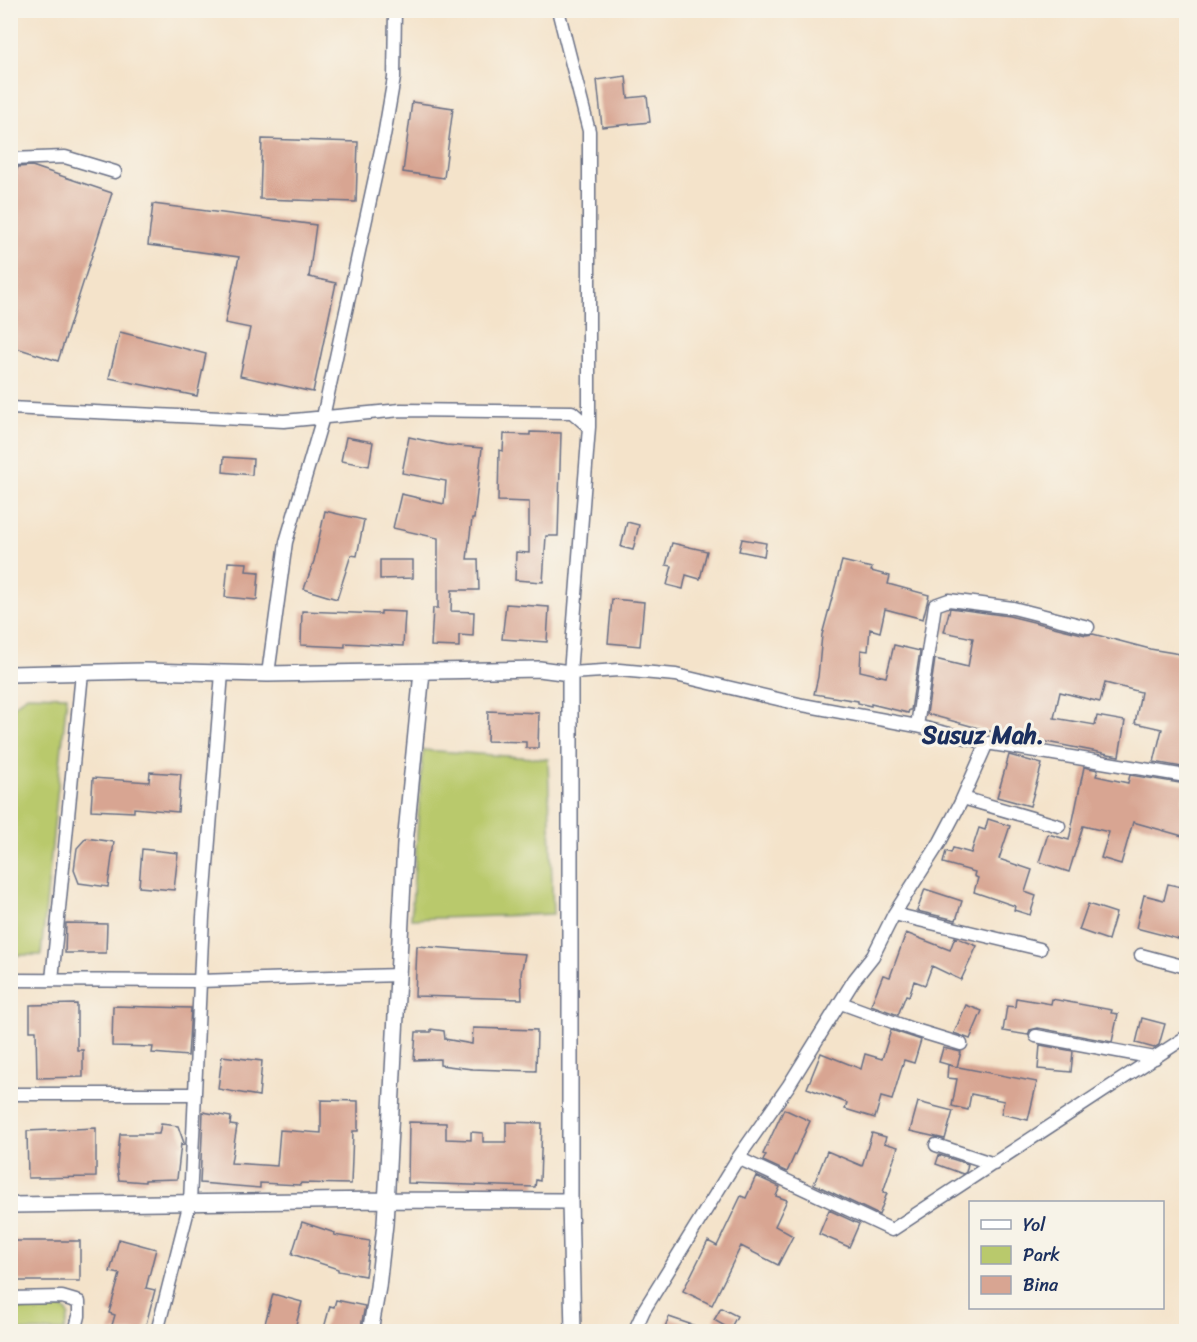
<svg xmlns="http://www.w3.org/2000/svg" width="1197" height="1342" font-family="Sriracha,sans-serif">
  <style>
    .green { fill: #b9c96c; stroke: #6a7c65; stroke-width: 1.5 }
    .building { fill: #d8a592 }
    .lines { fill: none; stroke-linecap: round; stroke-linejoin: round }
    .minor-casing { stroke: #676e84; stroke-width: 15 }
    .tertiary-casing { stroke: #676e84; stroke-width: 18 }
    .minor { stroke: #fff; stroke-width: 12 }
    .tertiary { stroke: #fff; stroke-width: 15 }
    .labels { text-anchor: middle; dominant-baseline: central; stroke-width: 6; stroke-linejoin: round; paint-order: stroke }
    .district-label { font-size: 24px; font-weight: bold; fill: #1b2f5e; stroke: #f7f3e8 }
  </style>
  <rect width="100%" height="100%" fill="#f7f3e8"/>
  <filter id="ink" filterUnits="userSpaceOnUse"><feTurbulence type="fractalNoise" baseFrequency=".0167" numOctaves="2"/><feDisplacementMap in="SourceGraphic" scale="12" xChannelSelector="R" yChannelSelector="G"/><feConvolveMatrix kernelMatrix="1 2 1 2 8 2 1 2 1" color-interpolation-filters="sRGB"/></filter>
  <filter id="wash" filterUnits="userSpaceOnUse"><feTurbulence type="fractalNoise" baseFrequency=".008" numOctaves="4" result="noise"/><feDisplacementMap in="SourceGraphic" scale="24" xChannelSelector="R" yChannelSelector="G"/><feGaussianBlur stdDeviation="1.35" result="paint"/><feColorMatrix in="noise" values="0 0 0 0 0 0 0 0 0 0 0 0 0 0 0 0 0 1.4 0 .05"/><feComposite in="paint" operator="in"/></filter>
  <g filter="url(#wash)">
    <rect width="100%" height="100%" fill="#f4e3ca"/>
    <path class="green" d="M27,695L67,696L41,955H11V720L14,706Z
      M423,750L548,759L553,914L411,919Z
      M63,1308L69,1315L64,1331H11V1309Z"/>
    <g id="blocks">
      <path class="building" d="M626,76L628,98L647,96L650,122L602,127L597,80Z
        M412,102L453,108L444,178L403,172Z
        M262,139L358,142L356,202L260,199Z
        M32,166L112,193L58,361L10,346V179L13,180L18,167Z
        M153,204L316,225L309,277L336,283L313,392L240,376L250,328L225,323L239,257L148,245Z
        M120,332L206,354L197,396L109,378Z
        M530,432L561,433L558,536H546L543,582L515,580L516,552L529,553V502L498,501L499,450L503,451L504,434L530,435Z
        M346,437L373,442L369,466L341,461Z
        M409,437L446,445L482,448L474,519H472L467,559H478L479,590H452L451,611L474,612L473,636L459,635V647L431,646L433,608H438V538L393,528L401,494L444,504L446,481L402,473Z
        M224,457L253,459L252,475L223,472Z
        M325,511L364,520L357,556L351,555L337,599L304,589L314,561Z
        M627,522L639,525L633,550L621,547Z
        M742,539L766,543L764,556L739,551Z
        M672,543L707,551L700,579L686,575L683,589L667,585L672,566L666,565Z
        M380,560H413V578L380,579Z
        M842,561L872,568L871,571L890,576L888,584L929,595L923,619L885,609L880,632L870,629L868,651L861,650L860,671L886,677L894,645L920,651L911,710H909L908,713L871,704V706L858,703V701L814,694L818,677L822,635Z
        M228,562L247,563L246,571L259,572L257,600L225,597Z
        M612,599L644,602L640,646L608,643Z
        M506,604L549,607L547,642L502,639Z
        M950,608L1009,616L1086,635L1093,634L1150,649L1186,655V751L1182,767L1154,762L1162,729L1135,723L1141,692L1105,683L1100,702L1060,692L1054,718L1095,725L1097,716L1125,721L1119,756L989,731L927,714L935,659L968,667L973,638L944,632Z
        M302,611L381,614V611L405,612L403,646L345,643V647L301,645Z
        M488,711L539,713L538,748H526V742L487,741Z
        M1009,755L1042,764L1030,806L997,797Z
        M1084,767L1098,770L1096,776L1128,783L1130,775L1186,784L1182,803L1186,805V837L1133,822L1121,864L1101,858L1109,832L1083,826L1069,872L1039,862L1048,834L1069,840Z
        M150,772L181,774L178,812L134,808V812L91,810L93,778L149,782Z
        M988,819L1010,826L999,859L1032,870L1025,892L1036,896L1030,915L1014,910L1015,906L974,892L978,878L974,876L975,872L943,863L946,851L951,853L953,848L971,853L979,828L985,830Z
        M86,838L114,842L108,887L79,883L74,870L77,848Z
        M142,849L178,853L174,890L139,887Z
        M1168,884L1186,888V941L1136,928L1144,895L1164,900Z
        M925,889L962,901L956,920L917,911Z
        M1088,904L1116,913L1108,940L1079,930Z
        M66,923L107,924L106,953H65Z
        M906,933L950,950L955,937L977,946L961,980L932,966L925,985L914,981L909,996L906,995L898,1015L871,1005L883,975L890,977Z
        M417,946L525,954L521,974L522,999L415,996Z
        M1016,998L1051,1004L1052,999L1112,1010L1111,1013L1118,1014L1112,1042L1038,1028L1030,1030L1028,1035L1003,1031L1007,1006L1015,1007Z
        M77,1004V1050H83V1077L37,1078L36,1031H30V1005Z
        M966,1005L982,1011L970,1039L954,1033Z
        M113,1006L191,1008L188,1056L152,1053L153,1047L112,1046Z
        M1142,1018L1165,1024L1159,1045L1154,1048L1136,1043Z
        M473,1028L537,1030L536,1071L472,1069L440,1065V1059L414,1060L416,1032H431V1029L444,1031L445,1039L472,1044Z
        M891,1030L921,1040L914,1063L904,1060L892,1100L881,1097L875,1118L845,1109L847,1103L807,1088L821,1053L861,1069L865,1054L882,1059Z
        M1040,1045L1073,1051L1071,1072L1038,1069Z
        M943,1048L961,1052L957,1067L939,1062Z
        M222,1056L262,1061L259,1096L218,1089Z
        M948,1065L1037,1082L1028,1120L1001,1114L1004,1101L971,1094L968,1110L952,1106L957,1079L947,1078Z
        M321,1100L358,1101V1131H353L351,1184L301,1183L300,1185L260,1183V1188L200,1183L203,1112L231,1117L230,1125L237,1126L231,1163L277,1166L280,1130L321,1133Z
        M918,1102L953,1111L945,1139L910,1131Z
        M784,1109L810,1121L787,1172L763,1161L766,1155L763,1154Z
        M409,1122L446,1123V1139L471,1140V1132L483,1133V1142H506V1122L542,1123L540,1181L536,1180L535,1187L408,1183Z
        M161,1124L178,1126L184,1143V1145L181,1144L177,1179L145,1180V1182L119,1180L117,1167L120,1134H159Z
        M96,1128V1177L28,1178L27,1131Z
        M872,1133L886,1137L884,1143L898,1147L883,1192L887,1193L879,1215L814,1184L827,1151L862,1166Z
        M939,1155L968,1164L966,1172L963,1174L936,1164Z
        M756,1176L780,1187L776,1196L787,1200L775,1226L793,1236L778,1265L741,1246L712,1305L683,1291L708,1241L717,1246L741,1196L746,1198Z
        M829,1210L859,1224L849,1247L819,1234Z
        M302,1222L335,1233L334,1235L370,1241L365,1276L338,1271V1269L292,1254Z
        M119,1239L156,1249L146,1288L155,1290L144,1332H110L115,1315L109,1313L120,1274L110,1272Z
        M10,1241H80V1281H10Z
        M273,1294L302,1302L294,1332H281L264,1327Z
        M336,1300L365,1306L360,1332H328V1330L324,1328L330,1306L334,1307Z
        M721,1308L737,1316L730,1329L714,1320Z
        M669,1317L707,1330L706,1332H663Z"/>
    </g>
  </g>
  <g filter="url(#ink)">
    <use href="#blocks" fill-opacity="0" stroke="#676e84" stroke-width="1.5"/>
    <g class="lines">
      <g class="minor-casing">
        <path id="minor" d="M558,10L589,131V427
          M10,159L65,157L115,172
          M10,408L284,421L401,410L572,412L589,427L570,673L619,670L676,675L803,705L917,726L987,743L1186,776
          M268,674L286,542L323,417L384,136L394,78L395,10
          M917,726L935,605L949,600L1013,608L1088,627
          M963,798L1059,826
          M894,914L1040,949
          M1141,955L1186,967
          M10,980L199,981L399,975
          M52,980L82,673
          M841,1003L912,1029L961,1044
          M1036,1036L1155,1058
          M10,1094H194
          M936,1145L994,1164
          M738,1158L892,1230L1186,1037
          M10,1298L62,1297L79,1302V1316L75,1332
          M157,1332L190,1202L203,917L222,673
          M634,1332L644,1310L738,1158L789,1085L854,980L873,956L894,914L940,842L960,804L987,743"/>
      </g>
      <g class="tertiary-casing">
        <path id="tertiary" d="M10,674L144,671L268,674L539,669L570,673V1201L573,1332
          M10,1205L386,1200L570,1201
          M370,1332L378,1287L385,1224L405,844L422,672"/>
      </g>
      <use href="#minor" class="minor"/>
      <use href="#tertiary" class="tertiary"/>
    </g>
  </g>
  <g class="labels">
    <g class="district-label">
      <text x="983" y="735">Susuz Mah.</text>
    </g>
  </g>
  <rect width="1197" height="1342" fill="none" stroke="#f7f3e8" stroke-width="36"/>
  <rect x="969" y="1201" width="195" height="108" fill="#f7f3e8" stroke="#9fa5b1" stroke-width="1.5"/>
  <rect x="981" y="1220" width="30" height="9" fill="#ffffff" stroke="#9fa5b1" stroke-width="1.5"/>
  <text x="1023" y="1231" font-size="18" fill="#1b2f5e">Yol</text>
  <rect x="981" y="1246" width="30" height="18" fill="#b9c96c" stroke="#9fa5b1" stroke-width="1.5"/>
  <text x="1023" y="1261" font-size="18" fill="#1b2f5e">Park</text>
  <rect x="981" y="1276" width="30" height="18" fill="#d8a592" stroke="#9fa5b1" stroke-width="1.5"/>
  <text x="1023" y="1291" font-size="18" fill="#1b2f5e">Bina</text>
</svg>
